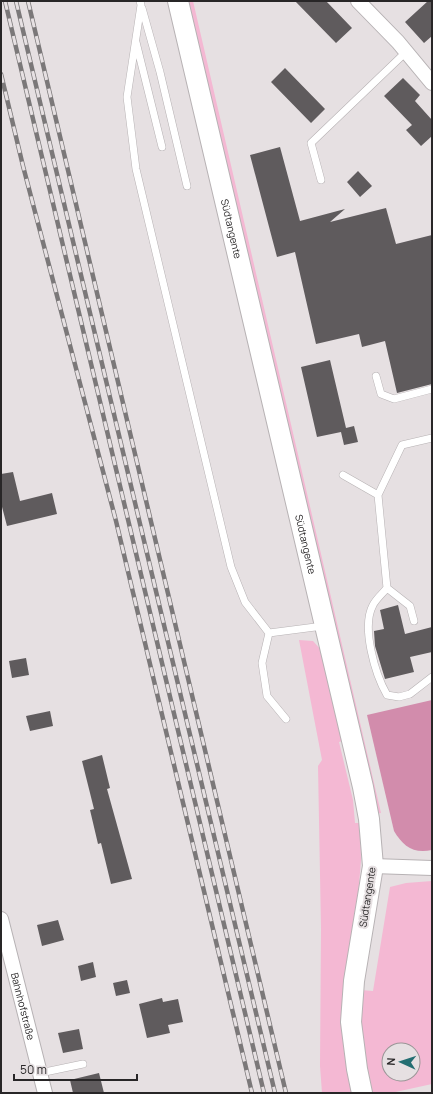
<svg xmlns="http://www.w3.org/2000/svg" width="433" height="1094" font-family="Manrope,sans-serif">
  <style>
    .green { fill: #f4b8d3; fill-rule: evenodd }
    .forest { fill: #d28cac }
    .building { fill: #5f5b5d }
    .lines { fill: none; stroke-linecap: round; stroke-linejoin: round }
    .lane-casing { stroke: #b7b2b4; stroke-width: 8 }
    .street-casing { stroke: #b7b2b4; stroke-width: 16 }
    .secondary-casing { stroke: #b7b2b4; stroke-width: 22 }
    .lane { stroke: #fff; stroke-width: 7 }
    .street { stroke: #fff; stroke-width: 14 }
    .secondary { stroke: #fff; stroke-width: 20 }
    .rail-casing { stroke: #7b7879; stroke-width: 4.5 }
    .rail { stroke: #e6e0e2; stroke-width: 3; stroke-dasharray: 9; stroke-linecap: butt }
    .labels { text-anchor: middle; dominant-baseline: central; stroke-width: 4; stroke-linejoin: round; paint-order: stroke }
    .street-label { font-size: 10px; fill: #282627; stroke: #e6e0e2 }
  </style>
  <rect width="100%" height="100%" fill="#e6e0e2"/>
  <path class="green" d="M187,1H193L381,813L375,814Z
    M299,640L313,641L322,651L343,741L339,742L353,800L355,823H360L361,860L358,897L355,1093H322L320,1066L321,929L318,766L322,760Z
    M432,881V1084L391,1093H372C363,1057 359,1027 361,990L373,991L390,887L406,883ZM389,1050H413V1074H389Z"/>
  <path class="forest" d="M432,700V850C413,854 403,846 394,831L367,715Z"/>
  <path class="building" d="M295,1H326L352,28L336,43Z
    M428,1H432V36L424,43L405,22Z
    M285,68L325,109L311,123L271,82Z
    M403,78L420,95L415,101L432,120V136L421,146L406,130L412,125L384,96Z
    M280,147L300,221L345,209L330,222L386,208L396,244L432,235V384L397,393L385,341L362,347L359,334L316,344L295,252L277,257L250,155Z
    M358,171L372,186L360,197L347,182Z
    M330,360L346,428L354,426L358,442L344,445L341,432L317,437L301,367Z
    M13,472L20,501L52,493L57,514L7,526L1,503V474Z
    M398,605L405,634L432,627V652L410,657L414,672L385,679L375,646L374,631L384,629L380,610Z
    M26,658L29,675L12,678L9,661Z
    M50,711L53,726L30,731L26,716Z
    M102,755L110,788L107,789L132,879L111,884L101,843L98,844L90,810L94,809L82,761Z
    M58,920L64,940L42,946L37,925Z
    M93,962L96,977L81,981L78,966Z
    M127,980L130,993L116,996L113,983Z
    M162,998L163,1002L178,999L183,1022L168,1025L170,1033L147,1038L139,1004Z
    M79,1029L83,1049L63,1053L58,1033Z
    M99,1073L104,1093H73L70,1080Z"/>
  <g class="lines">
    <g class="lane-casing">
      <path id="lane" d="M140,1L141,5L127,97L136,169L231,567L245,602L269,633L262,663L267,696L286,719
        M142,8L160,72L187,186
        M136,42L162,147
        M321,180L311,143L406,52
        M376,376L381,394L394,399L432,389
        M343,475L378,495
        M387,588C383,593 376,599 373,605C361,627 375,674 387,695L399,697L410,694L432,677
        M414,621L410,606L387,588L378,495L402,445L432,438
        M269,633L323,626
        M40,1073L83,1064"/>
    </g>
    <g class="street-casing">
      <g id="street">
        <path d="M358,1L398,42L432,83"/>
        <path d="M373,866L432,868"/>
        <path id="s1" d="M1,919L45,1093"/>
      </g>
    </g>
    <g class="secondary-casing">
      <g id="secondary">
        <path id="s2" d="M178,1L363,787L369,819L373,866L354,981L351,1022L357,1069L362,1093"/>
      </g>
    </g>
    <use href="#lane" class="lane"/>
    <use href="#street" class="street"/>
    <use href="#secondary" class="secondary"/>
    <g class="rail-casing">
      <path id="rail" d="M5,1L264,1093
        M16,1L275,1093
        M28,1L286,1093
        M1,74L23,166L116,521L252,1093"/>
    </g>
    <use href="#rail" class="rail"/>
  </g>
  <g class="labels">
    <g class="street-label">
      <text stroke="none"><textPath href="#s2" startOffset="234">Südtangente</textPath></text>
      <text stroke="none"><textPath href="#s2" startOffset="558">Südtangente</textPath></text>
      <text transform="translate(367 897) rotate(-81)">Südtangente</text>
      <text stroke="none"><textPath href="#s1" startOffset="90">Bahnhofstraße</textPath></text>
    </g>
  </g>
  <rect width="433" height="1094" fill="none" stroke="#282627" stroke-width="4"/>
  <g transform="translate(401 1062) rotate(273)"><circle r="19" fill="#e6e0e2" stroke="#9a9697"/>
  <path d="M0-3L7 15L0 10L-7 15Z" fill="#236e72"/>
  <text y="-6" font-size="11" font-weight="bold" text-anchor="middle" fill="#282627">N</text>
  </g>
  <path d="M14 1074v6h123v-6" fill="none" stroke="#282627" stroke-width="2"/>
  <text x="20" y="1074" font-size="12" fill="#282627" stroke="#e6e0e2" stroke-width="3" paint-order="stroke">50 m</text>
</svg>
